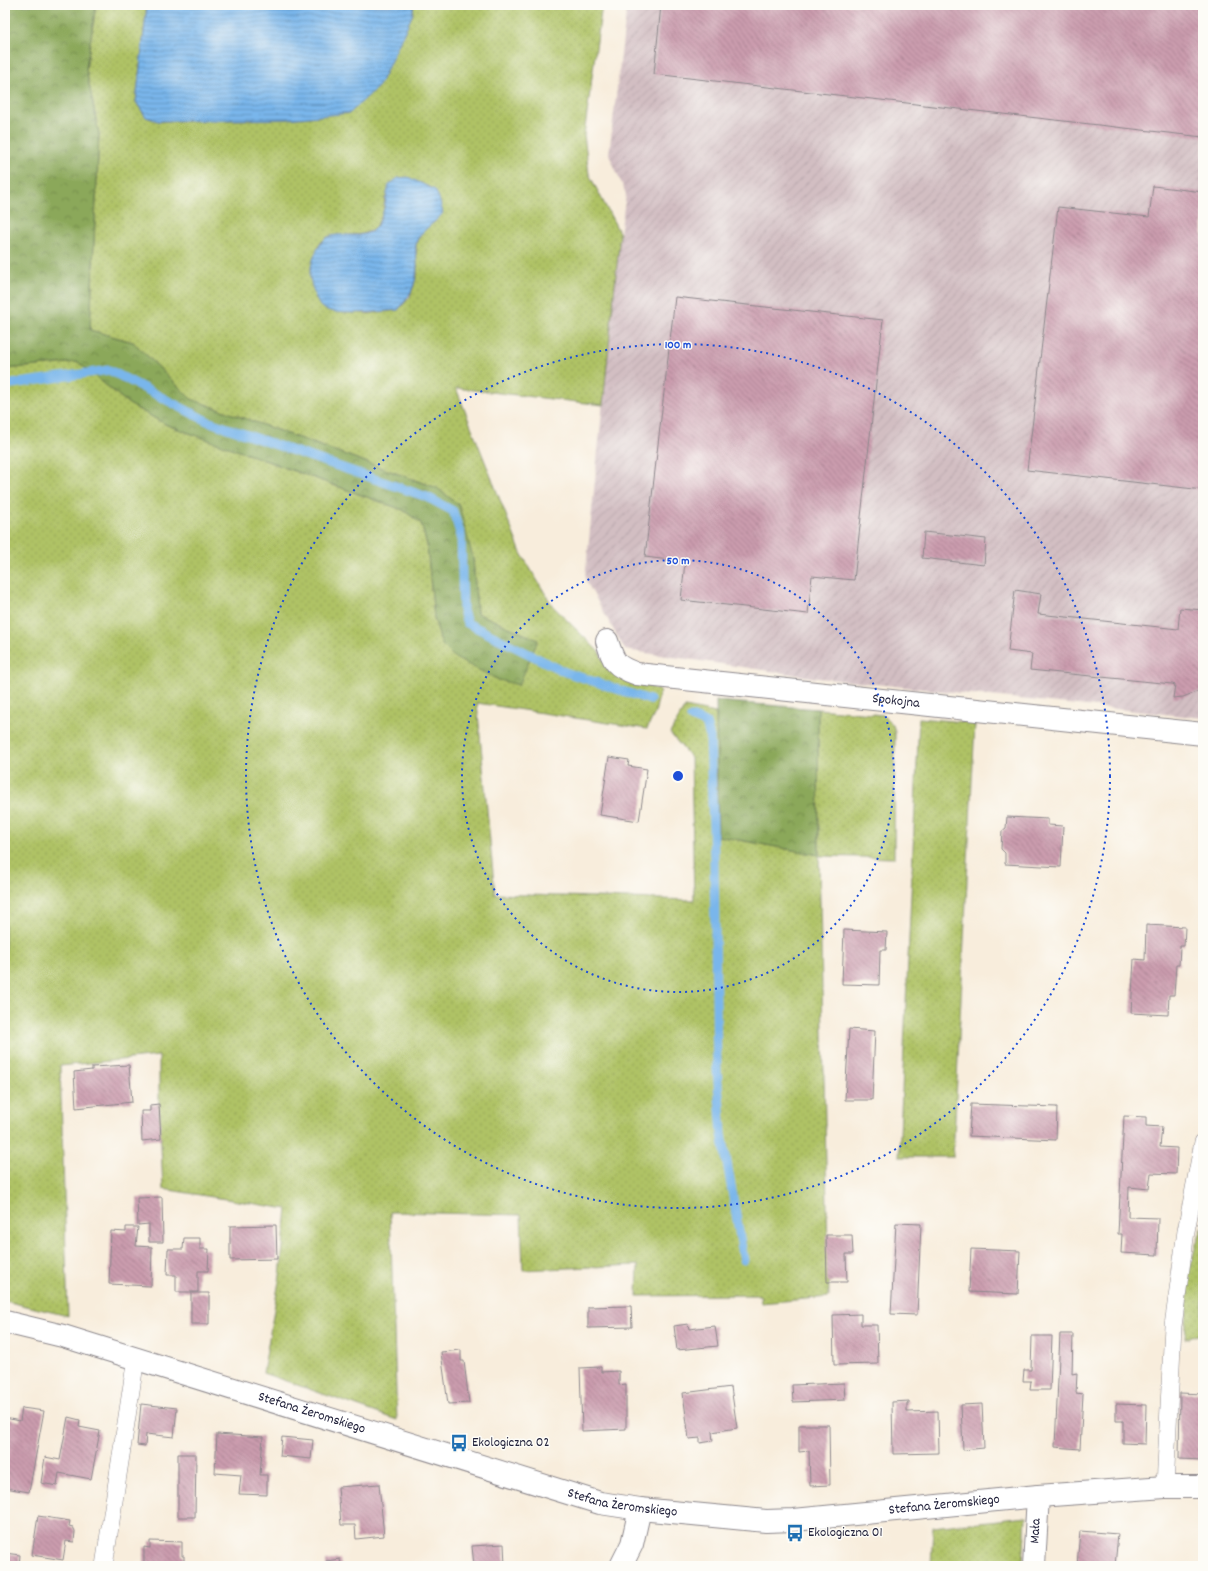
<svg xmlns="http://www.w3.org/2000/svg" width="1208" height="1571" font-family="Dekko,sans-serif">
  <style>
    .industrial { fill: url(#industrial-furrows) }
    .grass { fill: url(#grass-dots); stroke: #687250; fill-rule: evenodd }
    .forest { fill: url(#forest-crowns); stroke: #56654a }
    .water { fill: url(#water-rules); stroke: #4e6c93 }
    .lines { fill: none; stroke-linecap: round; stroke-linejoin: round }
    .stream { stroke: #79b6eb; stroke-width: 9 }
    .building { fill: url(#building-back-hatch) }
    .lane-casing { stroke: #8d888c; stroke-width: 18 }
    .street-casing { stroke: #8d888c; stroke-width: 24 }
    .secondary-casing { stroke: #8d888c; stroke-width: 24 }
    .lane { stroke: #fff; stroke-width: 17 }
    .street { stroke: #fff; stroke-width: 22 }
    .secondary { stroke: #fff; stroke-width: 22 }
    .ring { fill: none; stroke: #1d4ed8; stroke-width: 2; stroke-dasharray: 2 4 }
    .labels { text-anchor: middle; dominant-baseline: central; stroke-width: 3; stroke-linejoin: round; paint-order: stroke }
    .street-label { font-size: 14px; fill: #22223b; stroke: #fdfcf7 }
    .poi-label { font-size: 14px; fill: #22223b; stroke: #fdfcf7; text-anchor: start }
    .centre { fill: #1d4ed8; stroke: #fdfcf7; stroke-width: 2 }
    .ring-label { font-size: 12px; text-anchor: middle; font-weight: bold; fill: #1d4ed8; stroke: #fdfcf7; stroke-width: 3; stroke-linejoin: round; paint-order: stroke }
  </style>
  <defs>
    <pattern id="industrial-furrows" width="10" height="10" patternUnits="userSpaceOnUse"><rect width="10" height="10" fill="#d2bec2"/><path d="M-1 1l2-2M0 10L10 0M9 11l2-2" fill="none" stroke="#b4a3a8"/></pattern>
    <pattern id="grass-dots" width="8" height="8" patternUnits="userSpaceOnUse"><rect width="8" height="8" fill="#afc265"/><path d="M2 2h.1M6 6h.1" fill="none" stroke="#96a659" stroke-width="1.8" stroke-linecap="round"/></pattern>
    <pattern id="forest-crowns" width="20" height="18" patternUnits="userSpaceOnUse"><rect width="20" height="18" fill="#8ba85a"/><path d="M2 6a3 3 0 1 1 6 0M12 15a3 3 0 1 1 6 0" fill="none" stroke="#71884c"/></pattern>
    <pattern id="water-rules" width="6" height="5" patternUnits="userSpaceOnUse"><rect width="6" height="5" fill="#79b6eb"/><path d="M0 2.5h6" fill="none" stroke="#6394c0"/></pattern>
    <pattern id="building-back-hatch" width="6" height="6" patternUnits="userSpaceOnUse"><rect width="6" height="6" fill="#cb9cae"/><path d="M-1 5l2 2M0 0l6 6M5-1l2 2" fill="none" stroke="#a47f8f"/></pattern>
  </defs>
  <rect width="100%" height="100%" fill="#fdfcf7"/>
  <filter id="ink" filterUnits="userSpaceOnUse"><feTurbulence type="fractalNoise" baseFrequency=".025" numOctaves="2"/><feDisplacementMap in="SourceGraphic" scale="8" xChannelSelector="R" yChannelSelector="G"/><feConvolveMatrix kernelMatrix="1 2 1 2 8 2 1 2 1" color-interpolation-filters="sRGB"/></filter>
  <filter id="wash" filterUnits="userSpaceOnUse"><feTurbulence type="fractalNoise" baseFrequency=".012" numOctaves="4" result="noise"/><feDisplacementMap in="SourceGraphic" scale="16" xChannelSelector="R" yChannelSelector="G"/><feGaussianBlur stdDeviation="0.9" result="paint"/><feColorMatrix in="noise" values="0 0 0 0 0 0 0 0 0 0 0 0 0 0 0 0 0 1.4 0 .05"/><feComposite in="paint" operator="in"/></filter>
  <g filter="url(#wash)">
    <rect width="100%" height="100%" fill="#f8eddc"/>
    <path class="industrial" d="M627,5H1203V718L818,678L625,650L585,579L620,234L626,194L609,154Z"/>
    <path class="grass" d="M96,5H147L136,102L146,117L158,121L288,119L412,16L414,5H602L584,135L589,174L620,234L603,405L456,388L521,553L552,605L600,653L605,665L660,691L655,713L647,729L477,703L495,894L694,900L691,758L670,733L685,707L716,713L718,836L819,855L818,709L883,715L893,725L895,732L894,858L819,856L829,1297L761,1303L760,1295L637,1296L638,1265L523,1270L521,1215L390,1212L397,1420L263,1373L280,1275L287,1209L163,1189L159,1104V1056L60,1066L68,1316L5,1301V369L78,362L129,404L167,425L403,510L421,523L427,545L434,618L538,640L477,613L473,558L437,488L191,399L133,342L90,330L99,134L86,69ZM385,197L436,221L425,229L416,242L417,275L410,297L398,310L365,314L313,260L320,243L328,237L363,234L374,229L383,214Z
      M919,718L975,723L953,1157H899Z
      M1203,1226V1334L1185,1339L1189,1274L1196,1244Z
      M1026,1517L1023,1566H931L933,1527Z"/>
    <path class="forest" d="M5,5H96L86,69L99,134L90,330L133,342L191,399L437,488L459,505L473,558L477,613L538,640L519,685L499,680L455,658L442,645L434,618L427,545L421,523L403,510L167,425L129,404L78,362L5,369Z
      M716,701L818,709L819,855L718,836Z"/>
    <path class="water" d="M147,5H414L412,16L379,86L350,113L288,119L158,121L146,117L136,102Z
      M408,177L435,190L439,198L443,213C436,222 418,233 416,243C415,249 416,256 417,262C417,283 412,294 398,310C383,311 331,318 320,306C316,301 311,284 310,277C309,267 318,241 328,237C341,231 364,241 375,228C385,216 385,199 389,185L398,178Z"/>
    <g class="lines">
      <path class="stream" d="M5,385L109,370L207,421L427,497L453,511L461,536L463,611L467,623L565,672L650,700
        M691,717L706,723L710,737L714,858L717,1070L722,1134L744,1260"/>
    </g>
    <g id="blocks">
      <path class="building" d="M661,5H1203V137L654,74Z
        M1153,186L1203,192V490L1027,470L1058,207L1149,217Z
        M675,297L883,320L854,580L812,576L808,614L681,600L685,562L645,557Z
        M924,532L986,539L984,565L922,558Z
        M1015,590L1041,594L1038,614L1178,629L1180,608L1203,610V691L1196,692L1183,697L1173,698L1175,685L1172,684L1030,670L1032,654L1008,651Z
        M609,757L629,760L628,766L647,769L639,821L600,815Z
        M1007,817L1048,819V825L1063,826L1061,867L1005,864V853L1001,849L1002,831L1006,828Z
        M1146,925L1185,927L1184,946H1180L1179,965H1176L1174,995H1169L1168,1015L1131,1013L1134,959L1145,960Z
        M844,930L887,932L886,950H880L879,985L842,984Z
        M849,1029L875,1031L872,1100H845Z
        M129,1065L132,1102L76,1108L74,1072L92,1070V1067Z
        M159,1104L161,1139L142,1141L141,1111H150V1105Z
        M971,1104L1057,1107L1056,1140L969,1136Z
        M1124,1116L1146,1117V1126L1162,1127L1160,1147L1177,1148L1176,1174L1151,1173L1149,1189L1129,1187L1128,1217L1158,1218L1157,1255L1121,1253L1122,1234H1118Z
        M162,1197L163,1242H149V1224L138,1225L137,1198Z
        M896,1223L921,1224L917,1315L891,1314Z
        M276,1225L277,1259L230,1260V1226Z
        M126,1227H138L136,1246L152,1247L151,1286L109,1284L111,1231L126,1232Z
        M826,1235H852L853,1254H846L847,1282H827Z
        M184,1238H200V1249H209L208,1271H198V1292H176V1275H167L168,1249H183Z
        M971,1249L1020,1251L1018,1294L969,1292Z
        M191,1293H209V1324H191Z
        M631,1306L632,1327L588,1328V1307Z
        M861,1314V1325H877L878,1364L834,1365L833,1315Z
        M688,1324L689,1329L715,1326L718,1346L677,1350L674,1326Z
        M1060,1334H1073L1072,1374L1077,1373L1076,1393L1083,1394L1080,1449L1055,1447Z
        M1032,1336H1052L1050,1390H1030L1031,1381H1023L1024,1370H1031Z
        M461,1350V1361H464L469,1403L448,1404L441,1352Z
        M601,1367V1372L619,1371V1385L626,1384V1429L582,1431L580,1368Z
        M844,1383L845,1400L793,1402L792,1385Z
        M731,1387L737,1428L712,1432L713,1441L700,1443V1438L689,1439L683,1393Z
        M1180,1393L1203,1394V1460L1179,1459Z
        M909,1401V1403H907V1412L938,1411L939,1453L893,1454L892,1402Z
        M141,1404L177,1408L174,1437L146,1434L145,1446L137,1445Z
        M982,1404L984,1448L963,1450L961,1405Z
        M1116,1404L1146,1405L1145,1444L1123,1443V1421H1116Z
        M22,1408L44,1411L29,1492L5,1488L7,1469H5V1418L20,1421Z
        M68,1417L80,1420L79,1427L100,1431L91,1479L59,1473L57,1486L41,1483L45,1457L60,1460Z
        M799,1425H829L830,1485L810,1486L809,1451L799,1452Z
        M217,1434L263,1437L260,1475H267V1495L239,1494L241,1475L215,1473Z
        M282,1437L313,1440L311,1459L280,1456Z
        M178,1454H196L195,1517H178Z
        M379,1484L384,1536L356,1539L355,1525H341L338,1487Z
        M38,1516L70,1521L69,1526L73,1527L75,1531L74,1542L66,1541L63,1560L32,1555Z
        M1080,1531L1118,1534L1115,1566H1077Z
        M150,1541L182,1542V1556H184V1566H144V1547L150,1548Z
        M504,1544L505,1566H474L472,1546Z
        M5,1553L20,1555L19,1566H5Z
        M340,1559L341,1566H326V1561Z"/>
    </g>
  </g>
  <g filter="url(#ink)">
    <use href="#blocks" fill-opacity="0" stroke="#8d888c" stroke-width="1"/>
    <g class="lines">
      <g class="lane-casing">
        <path id="lane" d="M1165,1487L1173,1326L1186,1231L1203,1142
          M104,1566L136,1358"/>
      </g>
      <g class="street-casing">
        <g id="street">
          <path id="s1" d="M607,641C614,663 615,666 637,674L1203,734"/>
          <path d="M621,1566L632,1544L640,1509"/>
          <path id="s2" d="M1034,1566L1038,1496"/>
        </g>
      </g>
      <g class="secondary-casing">
        <g id="secondary">
          <path id="s3" d="M5,1322L63,1336L600,1503L640,1509L766,1521L794,1520L1038,1496L1165,1487H1203"/>
        </g>
      </g>
      <use href="#lane" class="lane"/>
      <use href="#street" class="street"/>
      <use href="#secondary" class="secondary"/>
    </g>
  </g>
  <g class="ring">
    <circle cx="678" cy="776" r="216"/>
    <circle cx="678" cy="776" r="432"/>
  </g>
  <defs>
    <g id="bus-bare" transform="scale(1.38)"><path d="M-5-6H5V4H4V6H2V4H-2V6H-4V4H-5ZM-3.5-4V0h7V-4ZM-3.5 1.2v1.5H-2V1.2ZM2 1.2v1.5H3.5V1.2Z" fill="#1f6fb2" stroke="#fdfcf7" stroke-width="2.5" paint-order="stroke"/></g>
  </defs>
  <g fill-rule="evenodd">
    <use href="#bus-bare" x="459" y="1443"/>
    <use href="#bus-bare" x="795" y="1533"/>
  </g>
  <g class="labels">
    <g class="street-label">
      <text stroke="none"><textPath href="#s1" startOffset="308">Spokojna</textPath></text>
      <text stroke="none"><textPath href="#s3" startOffset="320">Stefana Żeromskiego</textPath></text>
      <text stroke="none"><textPath href="#s3" startOffset="644">Stefana Żeromskiego</textPath></text>
      <text stroke="none"><textPath href="#s3" startOffset="968">Stefana Żeromskiego</textPath></text>
      <text stroke="none"><textPath href="#s2" startOffset="35">Mała</textPath></text>
    </g>
    <g class="poi-label">
      <text x="472" y="1443">Ekologiczna 02</text>
      <text x="808" y="1533">Ekologiczna 01</text>
    </g>
  </g>
  <circle cx="678" cy="776" r="6" class="centre"/>
  <g class="ring-label">
    <text x="678" y="348">100 m</text>
    <text x="678" y="564">50 m</text>
  </g>
  <rect width="1208" height="1571" fill="none" stroke="#fdfcf7" stroke-width="20"/>
</svg>
